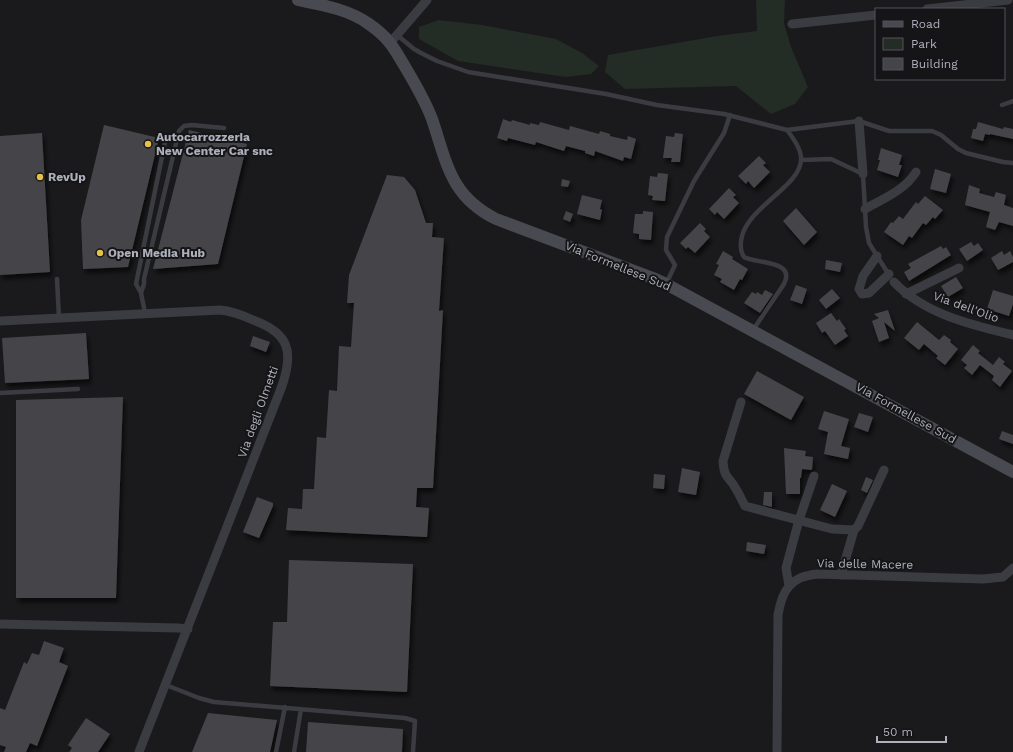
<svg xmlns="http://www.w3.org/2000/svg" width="1013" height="752" font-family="'Work Sans',sans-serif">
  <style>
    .green { fill: #242c26 }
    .building { fill: #444549; filter: url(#shadow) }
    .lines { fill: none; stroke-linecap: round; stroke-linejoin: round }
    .lane { stroke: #3b3c41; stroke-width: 4.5 }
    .street { stroke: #3b3c41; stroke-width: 9 }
    .secondary { stroke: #494a51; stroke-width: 12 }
    .poi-dot { fill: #e5c149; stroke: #151517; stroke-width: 1.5 }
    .labels { text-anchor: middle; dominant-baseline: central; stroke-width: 4; stroke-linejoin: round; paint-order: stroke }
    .poi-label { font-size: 12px; font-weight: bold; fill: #aeb0bb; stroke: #151517; text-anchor: start }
    .street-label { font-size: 12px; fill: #aeb0bb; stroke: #151517 }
  </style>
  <defs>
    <filter id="shadow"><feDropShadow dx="2.5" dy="4.5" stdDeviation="2" flood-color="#0009"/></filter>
  </defs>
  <rect width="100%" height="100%" fill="#1a1a1c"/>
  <path class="green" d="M756,0H785L784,23L791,47L808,87L795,104L771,114L736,86L625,89L605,72L608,55L717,36L757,31Z
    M439,20L482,25L556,39L582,53L599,66L591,74L566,77L458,61L419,39V27Z"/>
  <path class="building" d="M503,119L511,122L512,120L530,125V123L539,125L540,122L569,130L570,126L599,134L600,131L610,134V136L627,140L628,136L636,139L631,159L624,157L623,161L595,151L594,156L585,153V151L566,146L564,151L536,142L535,145L508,138L507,141L497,138Z
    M978,122L1003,129L1004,127L1013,129V139L990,134V135L985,134L983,141L971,138L973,129H976Z
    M104,125L159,138L128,267L83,269L81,220Z
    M189,130L247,144L218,264L153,269Z
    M42,133L50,272L0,275V136Z
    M675,133L683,134L680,162H671L672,158H663L666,136L674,137Z
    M881,148L902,155L899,165H902L898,177L877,170L880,160H878Z
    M759,156L766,163L763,165L770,172L754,188L748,181L746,184L738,176Z
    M935,169L951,174L946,193L930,189Z
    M658,173L668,174L665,201L652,200L653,196L648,195L650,176L657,177Z
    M387,175L404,177L415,190L426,223H433L432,237L444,238L439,311L443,310L433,488H417L416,507L429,508L427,537L286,530L288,508L302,509L303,489H314L317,437L326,438L329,390L337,391L339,346L351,347L354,303H347L349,275Z
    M562,179L570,181L568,187L561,186Z
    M969,185L980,189L979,193L994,197L996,192L1006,195L1004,205L1013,208V226L999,222L995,230L986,227L990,212L965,205Z
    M729,188L736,195L733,197L739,203L724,219L717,212L715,215L709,209Z
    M582,195L602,200L600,209L602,210L600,220L577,214Z
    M925,196L943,210L935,219L933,217L926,225L923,223L912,238L909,236L903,245L884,232L891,222L893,223L899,216L903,219L916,202L918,204Z
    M796,208L817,232L804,245L783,221Z
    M566,211L573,214L570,222L563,219Z
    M643,211L653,212L651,240L639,239V234L633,233L635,214H643Z
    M700,223L706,229L704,231L710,237L695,253L688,247L686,249L680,243Z
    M971,242L974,246L978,243L983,250L967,261L959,249Z
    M941,246L943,249L946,247L951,255L909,281L904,272L911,268L908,264Z
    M723,251L733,257L732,259L748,269L742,280L740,279L734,290L720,282L722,279L714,275L719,265L716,264Z
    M1002,251L1004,255L1010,251L1013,257V262L998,270L991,258Z
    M826,260L842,263L840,272L825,269Z
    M956,277L963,288L948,297L941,286Z
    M796,285L807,289L802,304L790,300Z
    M832,289L840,298L826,309L819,300Z
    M765,290L773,294L760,313L744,303L752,292L756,294L757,292L762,295Z
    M993,290L1013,296V304L1009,316L987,309Z
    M888,310L895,331L884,322L889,338L879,342L872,321L879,318L874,314Z
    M831,313L837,321L839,319L846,329L844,330L848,336L835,345L825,331L822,333L816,323Z
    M917,322L939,340L944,335L951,340L950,342L958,349L945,365L936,358L938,356L924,344L919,350L904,338Z
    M86,333L89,379L5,383L2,338Z
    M253,336L270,342L266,352L250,346Z
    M973,345L980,351L978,353L993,365L999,357L1005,362L1003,364L1012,371L1000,387L992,380L994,376L980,365L972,375L964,368L967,365L961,360Z
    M757,371L804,397L791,420L744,394Z
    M123,397L116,598H16V400Z
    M824,411L849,419L841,446L850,448L848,459L824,454L828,432L818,429Z
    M859,413L873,417L868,432L854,427Z
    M1002,431L1013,435V444L999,439Z
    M784,448L806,451L805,456L813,457L812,470L802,469L801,478H800V494H786Z
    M682,468L700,472L696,495L678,492Z
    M654,474L665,475L664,489L653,488Z
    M866,477L873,480L867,493L861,490Z
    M832,484L847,491L835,517L820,510Z
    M764,492H772V507L763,505Z
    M257,497L273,503V506L259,538L243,532Z
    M747,542L766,545L764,554L746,551Z
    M289,560L413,564L407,692L270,686L273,622H287Z
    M44,641L64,648L59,662L68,666L37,746L30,743L26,752H4L6,747L0,745V708L5,710L24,662L27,664L32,653L39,655Z
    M208,713L277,720L270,752H192Z
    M86,718L110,734L98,752H69L72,748L68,745Z
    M308,722L403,729L402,752H306Z"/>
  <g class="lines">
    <path class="lane" d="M397,35L414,49L421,53L437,61L468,72L606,94L657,105L724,114L787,130L859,121L889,131H932L941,135L958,149L966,153L1003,162L1013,163
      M1002,105L1013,101
      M801,160L831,159L863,174L866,227L869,243L889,275
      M57,279L59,318
      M666,284L675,265L666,250L667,237L694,181L724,133L730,115
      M141,293L136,284L165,142
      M145,313L141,293L144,284V279L179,131L184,126L192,125L224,128
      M753,330L784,284C796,260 757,264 744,257C740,251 740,244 742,236C750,206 800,186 801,160C802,150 793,138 787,130
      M0,393L78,389
      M166,685L199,698L214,702L405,718L415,721L413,752
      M276,752L285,707
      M294,752L301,709"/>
    <path class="street" d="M927,9L1008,0
      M792,24L876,15
      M390,43L427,0
      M859,121L863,174
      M865,209C883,199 905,190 916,172
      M877,256L863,276L859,289L862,294L869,293L889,274
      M894,282C924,314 972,325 1013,335
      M906,294L959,268
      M0,321L220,310C232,311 242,315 253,320C289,333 294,351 282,386L139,752
      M741,402L723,461C724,479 729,476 736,489C740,495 742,501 745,506L832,529L854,530
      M841,575L854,530L858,526L884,470
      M789,586L786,568L799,520L814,476
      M0,624L178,628L188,629
      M777,752L778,615C782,590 791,576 818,574L983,579L1003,577L1013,568"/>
    <path class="secondary" d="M298,0C322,5 348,9 369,24C376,29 384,35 389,42C395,49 399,57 404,65C414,82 425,100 432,119C447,163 450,196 496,219L653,278L666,284L1013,472"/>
  </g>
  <g class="poi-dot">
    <circle cx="148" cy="144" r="4"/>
    <circle cx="40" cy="177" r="4"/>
    <circle cx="100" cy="253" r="4"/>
  </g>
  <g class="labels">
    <g class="poi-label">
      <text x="156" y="137">Autocarrozzeria<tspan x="156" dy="14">New Center Car snc</tspan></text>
      <text x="48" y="177">RevUp</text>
      <text x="108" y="253">Open Media Hub</text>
    </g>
    <g class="street-label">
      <text transform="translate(618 266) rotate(22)">Via Formellese Sud</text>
      <text transform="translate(966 307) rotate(20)">Via dell'Olio</text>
      <text transform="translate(258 412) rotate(-70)">Via degli Olmetti</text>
      <text transform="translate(906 413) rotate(29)">Via Formellese Sud</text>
      <text transform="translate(865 564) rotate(1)">Via delle Macere</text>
    </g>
  </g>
  <rect x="875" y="8" width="130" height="72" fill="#151517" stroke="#525359"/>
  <rect x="883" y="21" width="20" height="6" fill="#494a51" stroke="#525359"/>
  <text x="911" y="28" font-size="12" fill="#aeb0bb">Road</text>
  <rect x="883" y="38" width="20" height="12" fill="#242c26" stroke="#525359"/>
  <text x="911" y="48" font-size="12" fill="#aeb0bb">Park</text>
  <rect x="883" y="58" width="20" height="12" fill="#444549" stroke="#525359"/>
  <text x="911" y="68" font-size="12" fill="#aeb0bb">Building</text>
  <path d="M877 736v6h69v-6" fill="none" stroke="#aeb0bb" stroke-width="2"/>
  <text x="883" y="736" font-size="12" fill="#aeb0bb" stroke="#151517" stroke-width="3" paint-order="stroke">50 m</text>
</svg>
